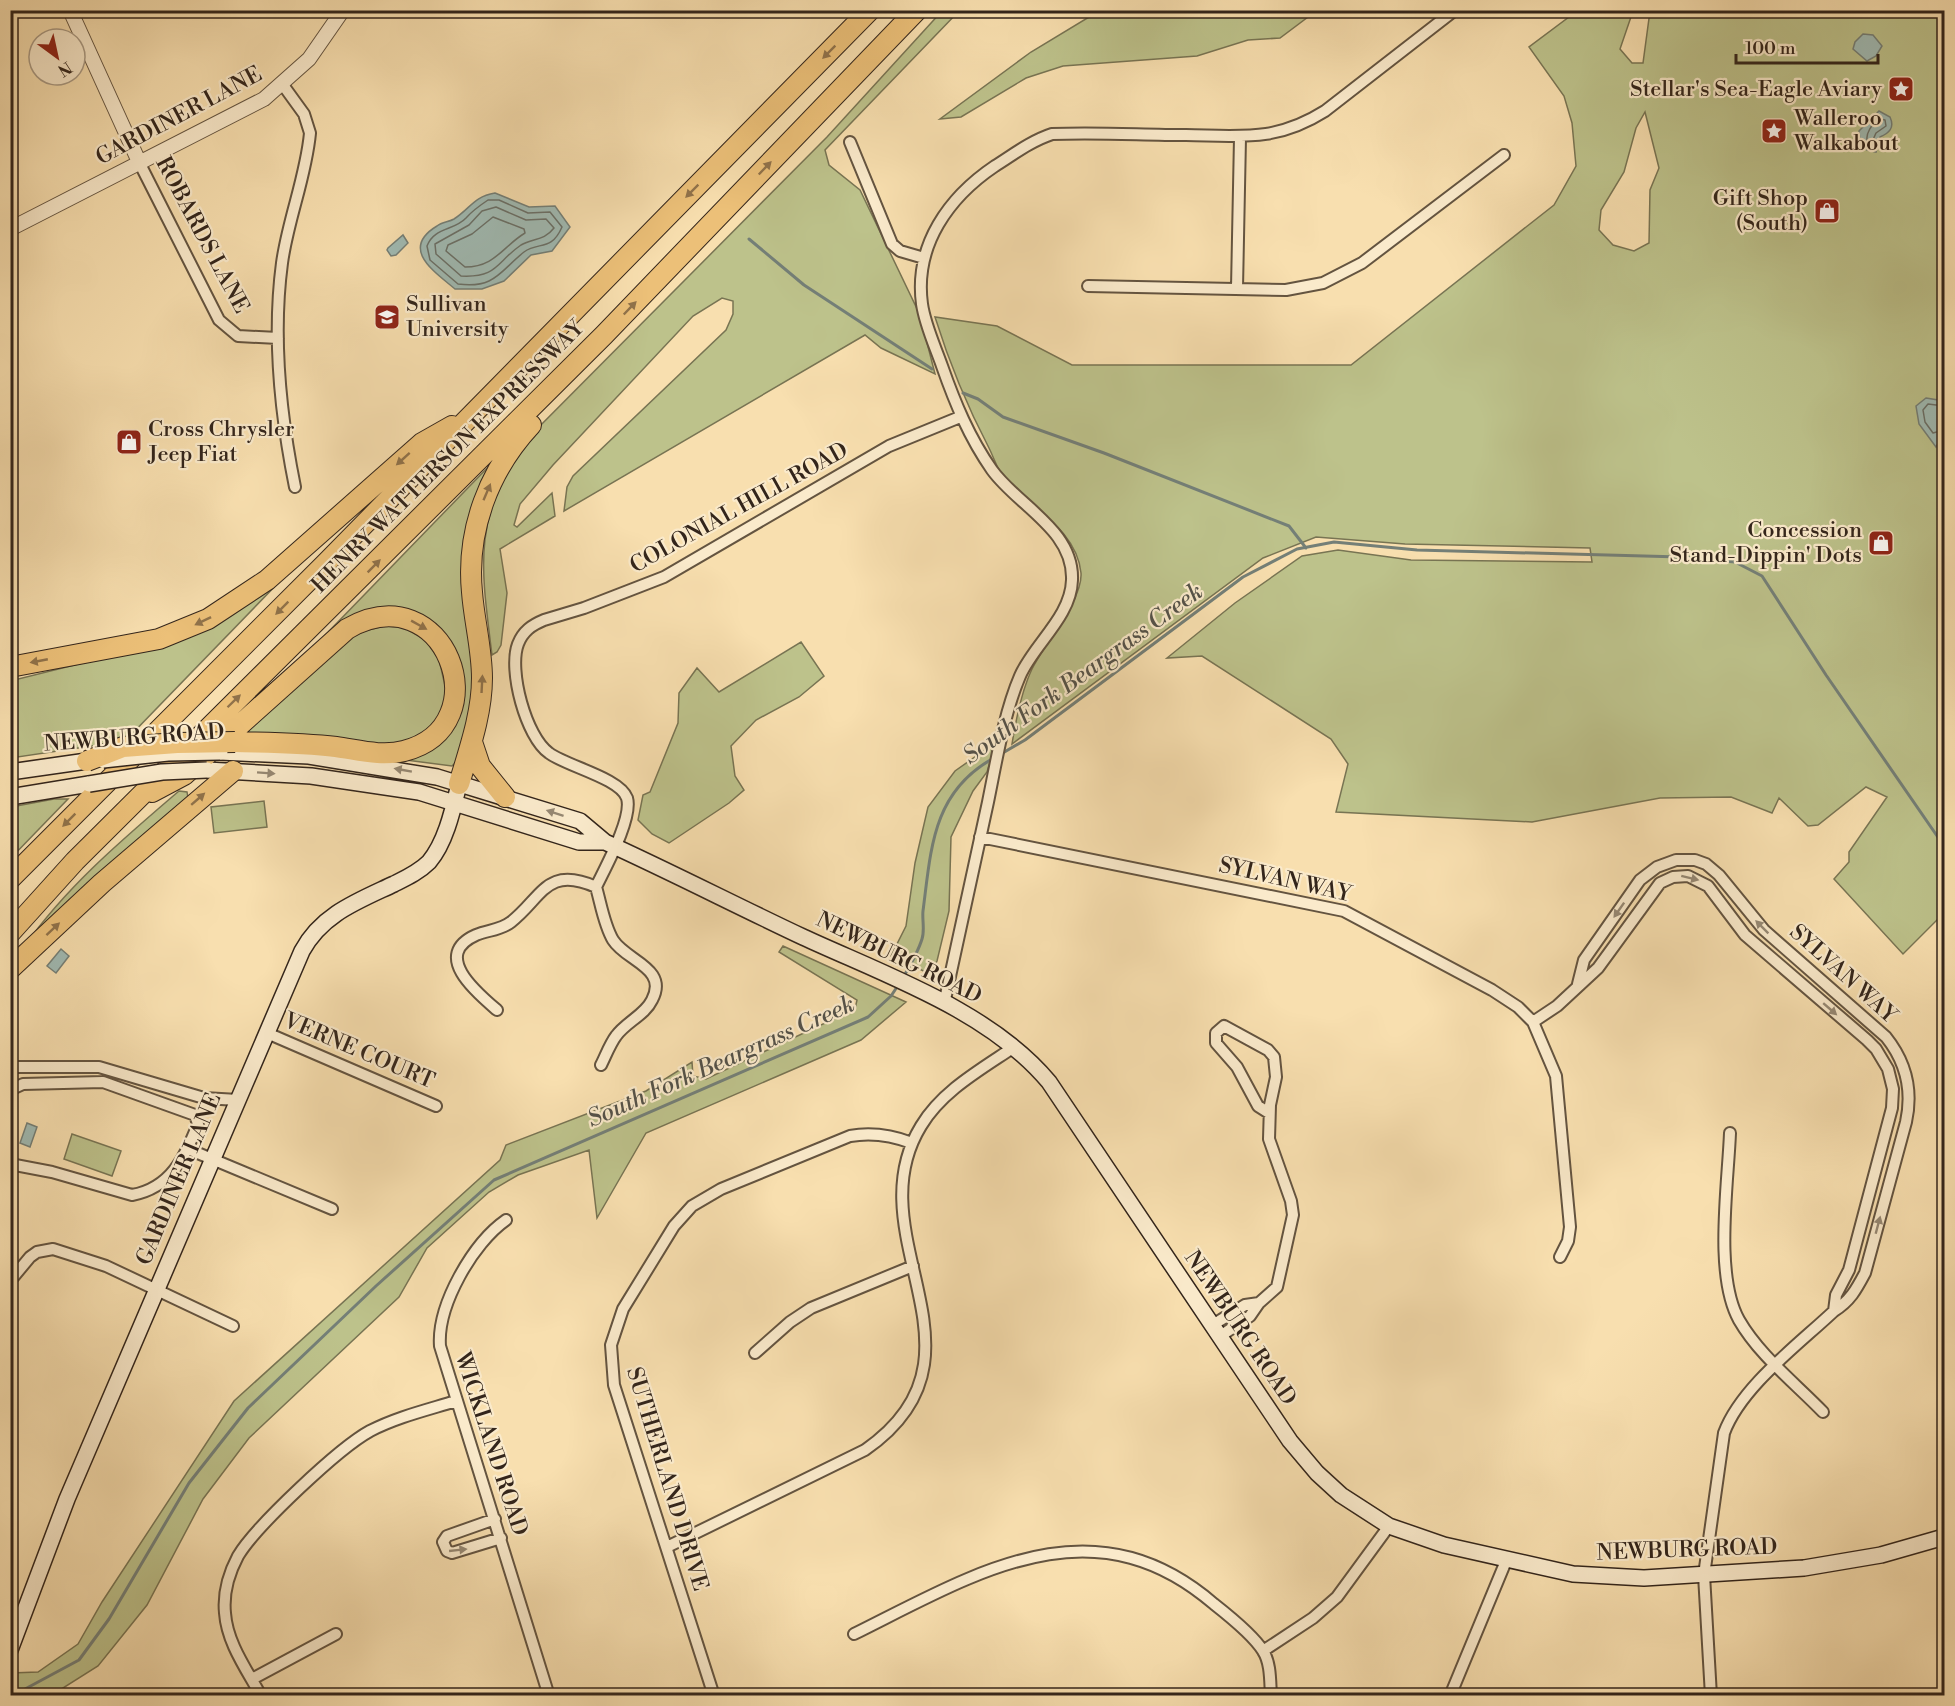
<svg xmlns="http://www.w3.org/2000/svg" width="1955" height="1706" font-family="'Libre Bodoni',serif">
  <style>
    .green { fill: #bdc28b; stroke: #787453; stroke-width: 1.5; fill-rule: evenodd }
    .water { fill: #a0bbb4; stroke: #747f77; stroke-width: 1.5 }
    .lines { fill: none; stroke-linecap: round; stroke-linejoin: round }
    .shore { stroke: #6a7068; stroke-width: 1.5 }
    .stream { stroke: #747f77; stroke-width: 3 }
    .minor-casing { stroke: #645440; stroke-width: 14 }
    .tertiary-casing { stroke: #645440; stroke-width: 16 }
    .secondary-casing { stroke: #33251b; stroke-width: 18 }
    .motorway-casing { stroke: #33251b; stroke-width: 22 }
    .minor { stroke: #faeacb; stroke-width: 10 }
    .tertiary { stroke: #faeacb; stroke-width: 14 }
    .secondary { stroke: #faeacb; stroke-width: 15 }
    .motorway { stroke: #ecc078; stroke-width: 20 }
    .secondary-bridge-casing { stroke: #33251b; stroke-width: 18; stroke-linecap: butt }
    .motorway-bridge-casing { stroke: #33251b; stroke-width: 22; stroke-linecap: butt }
    .secondary-bridge { stroke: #faeacb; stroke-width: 15 }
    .motorway-bridge { stroke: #ecc078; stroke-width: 20 }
    .oneway { fill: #90724a }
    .oneway2 { fill: #968873 }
    .labels { text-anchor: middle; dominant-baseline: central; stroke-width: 4.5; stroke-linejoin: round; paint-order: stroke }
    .poi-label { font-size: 22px; fill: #33251b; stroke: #faeacb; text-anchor: end }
    .street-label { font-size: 22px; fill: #33251b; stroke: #faeacb }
    .water-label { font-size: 24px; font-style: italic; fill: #545249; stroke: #faeacb }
  </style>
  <rect width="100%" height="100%" fill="#f8dfaf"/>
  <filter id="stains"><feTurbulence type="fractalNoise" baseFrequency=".00333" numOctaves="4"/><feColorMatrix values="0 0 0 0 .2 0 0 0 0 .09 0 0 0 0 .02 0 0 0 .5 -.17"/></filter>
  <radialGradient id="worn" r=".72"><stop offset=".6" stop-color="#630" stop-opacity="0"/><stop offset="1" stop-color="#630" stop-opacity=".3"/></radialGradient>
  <path class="green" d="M942,11H959L825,150L829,165L860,190L920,315L935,374L881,348L865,335L564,511L567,487L573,476L726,330L733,314V301L722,298L693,316L553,465L520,504L514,525L517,527L552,493L555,516L500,549L507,593L501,645L497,652L492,655C481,566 472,520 525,441L827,137Z
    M1099,11V10L1316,11L1280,38L1248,40L1197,56L1063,66L1026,78L961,117L940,119L1031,52Z
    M1577,11H1633L1620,49L1632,63H1643L1650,11H1944V913L1903,954L1834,879L1849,862V852L1887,797L1866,787L1818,825L1808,826L1779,798L1772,813L1731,797L1660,798L1532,822L1336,812L1348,764L1331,739L1202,656L1167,658L1235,603L1302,556L1338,550L1411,560L1592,562L1590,548L1405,544L1316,537L1263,558L1012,744C1016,719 1021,692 1032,669C1044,644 1083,600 1081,573C1077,530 1031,508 1006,480C998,472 994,458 989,448C967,406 949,362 935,317L997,326L1072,365H1351L1554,205L1576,166L1572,123L1564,96L1529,47ZM1645,112L1659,168L1650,190L1649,243L1634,251L1613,245L1599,230L1601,210L1624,172L1636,128Z
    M494,461L486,479L474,696L457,761L452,766L398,759L411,755L461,690L406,613L303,658Z
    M315,545L125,741L11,758L10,681L151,646Z
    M396,623L436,646L448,699L433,726L401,746L243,735L349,635Z
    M801,642L824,676L799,697L756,720L731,746L735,776L744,790L729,803L669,843L652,834L638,820L643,795L650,792L678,723L679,693L697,668L719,692Z
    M996,742L987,772L973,791L951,837L949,911L937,961L930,974L891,956L906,926L915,863L928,807L955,771Z
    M179,791L187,792L188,798L24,947C66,887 123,839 179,791Z
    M54,799H68L11,858V807Z
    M264,801L267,827L214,833L211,807Z
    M783,946L906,1002L861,1040L646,1133L597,1218L589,1150L518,1175L489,1192L427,1248L399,1297L249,1438L203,1499L147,1605L98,1666L52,1695H11V1673L38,1672L78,1644L102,1602L234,1401L500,1160L506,1145L646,1091L692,1062L693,1076L706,1079L855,1009L857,1000L779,952Z
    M72,1134L121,1151L112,1176L64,1159Z"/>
  <path class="water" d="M1863,34L1873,35L1882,46L1876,56L1867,61L1853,49L1855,42Z
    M1879,111L1890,117C1895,128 1889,133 1880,137L1876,152L1867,150L1860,143L1859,131Z
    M495,193L529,207L555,206L570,227L552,251L531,255L504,281L482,289H455C435,272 399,249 437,226C442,222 449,222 454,219C471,208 473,197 495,193Z
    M403,235L408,243L396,255L391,256L387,250L388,248Z
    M1926,398L1944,401V431L1936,447L1919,424L1916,406Z
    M61,949L69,956L56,973L47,966Z
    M27,1123L37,1127L30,1147L20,1143Z"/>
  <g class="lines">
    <path class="shore" d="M1880,119L1885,120L1886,126L1876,133L1872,142L1868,143C1864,135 1872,123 1880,119Z
      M488,200H499L528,213L550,212L562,227C551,252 539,241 524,252C500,271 495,289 458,284L430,260L427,246C434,227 454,231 466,218C473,210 479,206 488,200Z
      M496,207L526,220L546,219L554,228C544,241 533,238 521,245C496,262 498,278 461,276L436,254L435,244L469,225L482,211Z
      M493,217L524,229L525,233C502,247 495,267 465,267L446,251L448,245L472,234Z
      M1944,406L1928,404L1923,410L1925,422L1933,433L1944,430"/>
    <path class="stream" d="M749,239L804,285L932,369
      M963,393L978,399L1003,417L1104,453L1289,526L1306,548
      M1001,754L1025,740L1243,577L1297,549L1334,542L1417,550L1681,557L1735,562L1762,576L1826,675L1944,846
      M904,976C911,964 918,952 922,939C925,930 922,920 923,911C931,850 932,793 992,759
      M12,1696L79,1660L109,1619L189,1483L248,1408L376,1286L494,1180L868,1017L891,996L899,984"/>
    <g class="minor-casing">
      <path id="minor" d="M801,10L802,11
        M283,85L304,114L310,133C306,177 288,219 282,263C272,338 280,413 295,487
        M850,142L892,244L900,251L924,258
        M140,164L219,320L238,336L278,338
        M1088,286L1286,290L1323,283L1362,263L1504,155
        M1237,288L1240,138
        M980,837L1344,911L1492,990L1518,1007L1533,1022L1556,1076L1570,1227L1568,1241L1560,1257
        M1578,984L1584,960L1640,880L1657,867L1676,860H1695L1706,864L1719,875L1764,930L1886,1037C1906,1062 1913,1090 1906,1122L1865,1273C1856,1290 1850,1301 1834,1311C1798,1345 1741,1387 1724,1433L1704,1575L1711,1696
        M944,1004C958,937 973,870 988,802C996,763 1004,713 1020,676C1034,644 1071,617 1072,580C1074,530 1018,506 992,470C969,437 955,403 942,366C935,346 925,325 922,304C914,245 949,197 995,166C1014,154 1031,141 1052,134C1097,132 1142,135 1186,135C1241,136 1276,142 1325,111L1455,10
        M497,1010C477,993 431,955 476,935C488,930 501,930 511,922C542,898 546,865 596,887
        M1533,1022L1557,1006L1598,968L1660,883L1673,877L1688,876L1708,886L1745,935L1867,1040L1876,1049L1888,1069L1893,1089L1892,1108L1849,1270L1836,1295L1834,1311
        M267,1033L436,1106
        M601,1065C606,1055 610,1044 616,1036C626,1022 645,1015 652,1000C669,968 626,961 613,940C604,925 601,904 596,887C605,868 633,818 627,798C620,778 566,766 549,753C526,737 508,670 518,644C523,631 532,625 544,620L584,608L664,577L889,446L960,417
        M10,1067H99L204,1098L238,1100
        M10,1090L23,1084L103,1082L195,1115L198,1124C185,1157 171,1188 132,1195L52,1172L10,1164
        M1730,1133C1728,1185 1714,1275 1739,1320C1759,1355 1795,1383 1823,1412
        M188,1149L332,1209
        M506,1220C473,1243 437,1305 440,1346L549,1696
        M10,1281L30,1257L37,1252L53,1249L106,1266L233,1326
        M1211,1326L1245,1305L1259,1303
        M1219,1337L1250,1316L1259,1303L1277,1287L1293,1215L1291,1201L1269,1139L1270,1105L1276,1077L1274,1057L1268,1050L1224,1026L1216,1033V1043L1237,1067L1258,1106L1269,1113
        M755,1353L790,1322L811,1308L913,1266
        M495,1519L447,1536L443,1542L447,1551L452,1553L501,1538
        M667,1547L865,1450C1002,1355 853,1237 921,1126C942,1091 980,1070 1014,1047
        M854,1634C975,1574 1092,1499 1214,1604C1228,1615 1254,1636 1263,1651C1271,1663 1270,1682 1271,1696
        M1263,1651L1313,1618L1337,1597L1389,1526
        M252,1679L336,1634
        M261,1696C247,1670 227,1643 225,1613C223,1593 229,1573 238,1556C256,1526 339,1448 370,1431C397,1417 427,1410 456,1401
        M714,1696L614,1385L611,1345L623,1309L674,1226L692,1206L721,1189L850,1136C872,1132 891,1135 912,1143
        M1086,1696V1695
        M1450,1696L1506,1561"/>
    </g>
    <g class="tertiary-casing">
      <path id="tertiary" d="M70,10L140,164
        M10,229L264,99L309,59L343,10"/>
    </g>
    <g class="secondary-casing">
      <path id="secondary" d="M220,752L309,756L437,777L580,821L605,842C671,872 737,906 803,937C885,975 990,1011 1049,1082L1290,1441L1317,1473L1341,1495L1389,1526L1444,1545L1573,1574L1644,1578L1804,1568L1881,1555L1944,1537
        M207,770L311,776L419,792L579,842H605
        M10,772L87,761
        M10,797L89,784
        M10,1650L67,1499L302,951C322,914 358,901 394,884C406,878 419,872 429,862C446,842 453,809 459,784"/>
    </g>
    <g class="motorway-casing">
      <path id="motorway" d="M10,667L159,639L208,619L267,580L422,443L452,426
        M472,742L480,766L505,797
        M459,784C469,750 482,714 482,678C482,649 474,620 472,592C466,530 489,470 531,425
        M152,792L184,775L347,629C445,572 502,726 404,751C382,757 358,750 336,747C303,743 269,743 235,742
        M10,879L326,563L870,10
        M10,933L75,861L604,335L917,10
        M10,969L102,883L233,771"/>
    </g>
    <use href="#minor" class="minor"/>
    <use href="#tertiary" class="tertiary"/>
    <use href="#secondary" class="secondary"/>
    <use href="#motorway" class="motorway"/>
    <g class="secondary-bridge-casing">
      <path id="secondary-bridge" d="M103,760L168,753L220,752
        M89,784L162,772L207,770"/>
    </g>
    <g class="motorway-bridge-casing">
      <path id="motorway-bridge" d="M87,761L123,747L177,743L235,742"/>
    </g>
    <use href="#secondary-bridge" class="secondary-bridge"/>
    <use href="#motorway-bridge" class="motorway-bridge"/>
  </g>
  <defs><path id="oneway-solid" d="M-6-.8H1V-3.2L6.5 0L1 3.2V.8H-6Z" transform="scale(1.5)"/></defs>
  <g class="oneway">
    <use href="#oneway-solid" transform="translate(829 52) rotate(135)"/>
    <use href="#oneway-solid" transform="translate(765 168) rotate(-46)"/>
    <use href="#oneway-solid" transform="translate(692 191) rotate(135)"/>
    <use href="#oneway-solid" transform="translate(630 308) rotate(-46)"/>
    <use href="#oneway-solid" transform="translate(403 459) rotate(138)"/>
    <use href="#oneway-solid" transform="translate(487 492) rotate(-67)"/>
    <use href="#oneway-solid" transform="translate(374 566) rotate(-45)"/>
    <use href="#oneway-solid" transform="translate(282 608) rotate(135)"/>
    <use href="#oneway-solid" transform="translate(203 621) rotate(154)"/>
    <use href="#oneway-solid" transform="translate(419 625) rotate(29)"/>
    <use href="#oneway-solid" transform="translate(39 661) rotate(169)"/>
    <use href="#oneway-solid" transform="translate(482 684) rotate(-87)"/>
    <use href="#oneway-solid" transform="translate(234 701) rotate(-44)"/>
    <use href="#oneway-solid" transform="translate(198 799) rotate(-41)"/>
    <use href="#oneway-solid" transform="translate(69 820) rotate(135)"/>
    <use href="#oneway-solid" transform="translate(53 929) rotate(-43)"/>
  </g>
  <g class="oneway2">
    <use href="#oneway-solid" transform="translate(403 770) rotate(-170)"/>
    <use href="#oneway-solid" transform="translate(266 773) rotate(4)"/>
    <use href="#oneway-solid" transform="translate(555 813) rotate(-162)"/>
    <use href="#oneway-solid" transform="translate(1690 878) rotate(14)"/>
    <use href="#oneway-solid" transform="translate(1619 910) rotate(125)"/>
    <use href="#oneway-solid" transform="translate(1762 927) rotate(-135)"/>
    <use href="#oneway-solid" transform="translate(1830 1009) rotate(41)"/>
    <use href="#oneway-solid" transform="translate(1878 1225) rotate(-75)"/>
    <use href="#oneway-solid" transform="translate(458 1550) rotate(-6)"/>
  </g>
  <defs>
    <g id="sight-square" transform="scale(1.35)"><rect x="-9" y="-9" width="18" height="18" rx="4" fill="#8f2418" stroke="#faeacb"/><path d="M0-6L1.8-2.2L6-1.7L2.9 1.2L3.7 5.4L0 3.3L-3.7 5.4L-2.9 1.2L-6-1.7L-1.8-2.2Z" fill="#fff"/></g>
    <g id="shop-square" transform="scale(1.35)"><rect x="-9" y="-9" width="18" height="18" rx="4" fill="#8f2418" stroke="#faeacb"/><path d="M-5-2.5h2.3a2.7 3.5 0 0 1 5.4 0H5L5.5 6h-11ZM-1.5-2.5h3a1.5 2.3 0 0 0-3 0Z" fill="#fff"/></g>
    <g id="university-square" transform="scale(1.35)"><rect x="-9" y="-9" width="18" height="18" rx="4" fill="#8f2418" stroke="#faeacb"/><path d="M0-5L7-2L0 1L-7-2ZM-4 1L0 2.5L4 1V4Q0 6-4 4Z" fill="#fff"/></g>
  </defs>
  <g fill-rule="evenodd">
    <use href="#sight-square" x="1901" y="89"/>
    <use href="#sight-square" x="1774" y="131"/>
    <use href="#shop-square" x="1827" y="211"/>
    <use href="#university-square" x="387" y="317"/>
    <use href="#shop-square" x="129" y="442"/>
    <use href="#shop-square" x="1881" y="543"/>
  </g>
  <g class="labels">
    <g class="poi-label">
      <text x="1882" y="89">Stellar's Sea-Eagle Aviary</text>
      <text x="1794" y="118" text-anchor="start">Walleroo<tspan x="1794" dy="25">Walkabout</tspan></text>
      <text x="1808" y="198">Gift Shop<tspan x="1808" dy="25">(South)</tspan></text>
      <text x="406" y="304" text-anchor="start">Sullivan<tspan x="406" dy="25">University</tspan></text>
      <text x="148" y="429" text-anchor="start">Cross Chrysler<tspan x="148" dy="25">Jeep Fiat</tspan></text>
      <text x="1862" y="530">Concession<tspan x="1862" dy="25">Stand-Dippin' Dots</tspan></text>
    </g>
    <g class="street-label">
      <text transform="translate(179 116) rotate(-28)">GARDINER LANE</text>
      <text transform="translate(202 235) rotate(62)">ROBARDS LANE</text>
      <text transform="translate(448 457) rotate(-45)">HENRY WATTERSON EXPRESSWAY</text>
      <text transform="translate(739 508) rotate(-29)">COLONIAL HILL ROAD</text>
      <text transform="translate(134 738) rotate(-4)">NEWBURG ROAD</text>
      <text transform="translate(1285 880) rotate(13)">SYLVAN WAY</text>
      <text transform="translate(899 958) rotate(26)">NEWBURG ROAD</text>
      <text transform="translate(1843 974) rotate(42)">SYLVAN WAY</text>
      <text transform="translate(359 1051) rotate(23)">VERNE COURT</text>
      <text transform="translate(179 1179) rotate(-67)">GARDINER LANE</text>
      <text transform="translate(1240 1328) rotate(56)">NEWBURG ROAD</text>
      <text transform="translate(491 1444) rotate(72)">WICKLAND ROAD</text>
      <text transform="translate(667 1479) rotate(73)">SUTHERLAND DRIVE</text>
      <text transform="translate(1687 1550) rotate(-2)">NEWBURG ROAD</text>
    </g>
    <g class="water-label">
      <text transform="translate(1083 674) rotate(-36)">South Fork Beargrass Creek</text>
      <text transform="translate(721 1062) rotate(-24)">South Fork Beargrass Creek</text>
    </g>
  </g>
  <rect width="1955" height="1706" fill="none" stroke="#f8dfaf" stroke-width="36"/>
  <rect x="12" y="12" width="1931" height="1682" fill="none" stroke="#33251b" stroke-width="3"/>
  <rect x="18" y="18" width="1919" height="1670" fill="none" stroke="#33251b" stroke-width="1.5"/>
  <g transform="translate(57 57) rotate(147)"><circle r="28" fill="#faeacb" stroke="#aa9b85" stroke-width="1.5"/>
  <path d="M0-4.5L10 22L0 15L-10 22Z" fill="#8f2418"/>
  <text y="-9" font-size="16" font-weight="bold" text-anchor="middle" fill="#33251b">N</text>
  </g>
  <path d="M1736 54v9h142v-9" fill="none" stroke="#33251b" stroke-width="3"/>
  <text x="1745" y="54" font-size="18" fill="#33251b" stroke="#faeacb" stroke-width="4.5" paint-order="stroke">100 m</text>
  <rect width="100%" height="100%" filter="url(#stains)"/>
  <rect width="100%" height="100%" fill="url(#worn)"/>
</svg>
